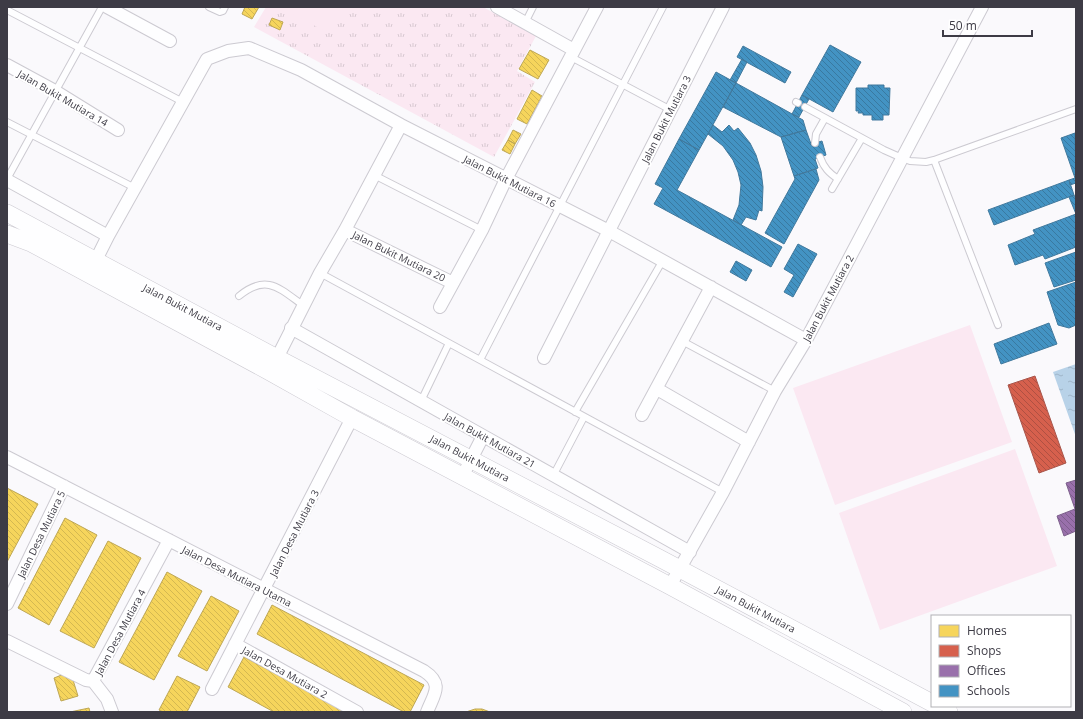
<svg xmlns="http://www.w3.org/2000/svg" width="1083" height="719" font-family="'Open Sans',sans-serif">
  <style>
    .park { fill: url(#park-tufts) }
    .pitch { fill: #fbe8f2 }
    .water { fill: url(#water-ripples) }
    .homes { fill: url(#homes-back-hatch); stroke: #bea755 }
    .shops { fill: url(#shops-back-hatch); stroke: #a8554b }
    .offices { fill: url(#offices-back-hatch); stroke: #7d608c }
    .schools { fill: url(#schools-back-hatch); stroke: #41799d }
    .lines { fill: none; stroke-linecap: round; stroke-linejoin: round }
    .lane-casing { stroke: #cccad1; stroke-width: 8 }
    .street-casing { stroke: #cccad1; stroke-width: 14 }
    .secondary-casing { stroke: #cccad1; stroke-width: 18 }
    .lane { stroke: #fefeff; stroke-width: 6 }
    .street { stroke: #fefeff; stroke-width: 12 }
    .secondary { stroke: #fefeff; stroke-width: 17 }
    .labels { text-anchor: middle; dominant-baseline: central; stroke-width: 4; stroke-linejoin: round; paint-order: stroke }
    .street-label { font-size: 10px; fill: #3d3b45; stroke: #fff }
  </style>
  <defs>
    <pattern id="park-tufts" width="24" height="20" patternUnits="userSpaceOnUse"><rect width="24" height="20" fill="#fbe8f2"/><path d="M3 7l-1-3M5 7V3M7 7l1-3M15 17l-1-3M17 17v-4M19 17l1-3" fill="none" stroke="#d8c8d1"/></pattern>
    <pattern id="water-ripples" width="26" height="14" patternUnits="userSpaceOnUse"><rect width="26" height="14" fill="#b8d2e8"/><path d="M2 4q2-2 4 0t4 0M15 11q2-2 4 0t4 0" fill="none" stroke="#9fb5c8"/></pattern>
    <pattern id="homes-back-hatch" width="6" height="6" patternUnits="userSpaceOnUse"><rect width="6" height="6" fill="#f6d55c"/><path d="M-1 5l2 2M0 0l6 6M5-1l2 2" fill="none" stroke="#d4b851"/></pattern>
    <pattern id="shops-back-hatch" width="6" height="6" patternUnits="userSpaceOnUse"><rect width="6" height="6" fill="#d6604d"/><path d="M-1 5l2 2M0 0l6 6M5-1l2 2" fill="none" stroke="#af5042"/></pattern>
    <pattern id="offices-back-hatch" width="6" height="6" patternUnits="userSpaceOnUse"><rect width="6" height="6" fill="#9970ab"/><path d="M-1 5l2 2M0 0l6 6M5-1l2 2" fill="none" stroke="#7e5d8d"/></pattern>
    <pattern id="schools-back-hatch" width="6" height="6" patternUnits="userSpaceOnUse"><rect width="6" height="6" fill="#4393c3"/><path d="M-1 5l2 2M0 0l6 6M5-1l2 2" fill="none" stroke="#3979a0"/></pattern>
  </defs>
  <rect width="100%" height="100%" fill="#faf9fc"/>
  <path class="park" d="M266,7H483L536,36L517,71L535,82L494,157L254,27Z"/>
  <path class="pitch" d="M290,7H336L339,9L326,32L288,11Z
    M970,325L1012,442L835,505L793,388Z
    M1015,449L1057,566L880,630L839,513Z"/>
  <path class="water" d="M1076,364V437L1053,372Z"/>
  <path class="homes" d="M245,7H259L252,19L242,14Z
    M272,18L283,22L280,30L269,25Z
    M530,50L549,60L538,79L519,69Z
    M532,90L542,96L527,124L517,119Z
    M513,130L521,134L515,144L508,140Z
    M508,140L515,144L510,154L502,150Z
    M7,488L38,504L7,562Z
    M65,518L97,535L49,625L18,608Z
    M108,541L141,558L94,648L60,631Z
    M167,572L202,591L154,680L119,662Z
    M211,596L239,611L207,671L178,656Z
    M272,605L424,685L410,712H404L257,634Z
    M244,657L347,712H274L228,687Z
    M64,674L73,680L78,696L61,701L54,678Z
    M177,676L200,687L187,712H163L159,710Z
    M89,708L90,712H70Z
    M475,709H482L490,712H466Z"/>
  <path class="shops" d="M1035,376L1066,463L1039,473L1008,385Z"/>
  <path class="offices" d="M1076,480V531L1064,536L1057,516L1075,509L1066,483Z"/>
  <path class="schools" d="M830,45L861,62L833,112L802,95Z
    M743,46L791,72L785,83L737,57Z
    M742,59L747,62L736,83L730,80Z
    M716,72L736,83L699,150L679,139Z
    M736,83L803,120L806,130L781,137L723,107Z
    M868,85H884V88H890L889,115H883V120H872V115H863V113H858L859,111H856V88H868Z
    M802,95L809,99L799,117L792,114Z
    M713,125L722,132L729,125L734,131L738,128L750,143L756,155L761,171L763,187L762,211L759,210L756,220L746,217L741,225L733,220L739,205L741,185L738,172L733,160L723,146L708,134Z
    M806,130L811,144L822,141L826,155L815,159L818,168L794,176L781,137Z
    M1075,133L1076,183L1070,185L1069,180L1075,178L1061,138Z
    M679,139L699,150L677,190L782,247L771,267L654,204L663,188L655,184Z
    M816,169L819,180L784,244L765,233L795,179L794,176Z
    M1069,180L1074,195L994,225L988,210Z
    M1074,195L1076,199V214L1069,197Z
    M1076,214V247L1045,259L1043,255L1015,265L1008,245L1035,234L1033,230Z
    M798,244L817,254L793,297L784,292L794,275L784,269Z
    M1076,252V280L1054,287L1045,263Z
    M736,261L752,270L746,281L730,272Z
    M1076,282V325L1069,328L1058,325L1047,292Z
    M1049,323L1057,344L1001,364L994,344Z"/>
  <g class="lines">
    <g class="lane-casing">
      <path id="lane" d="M209,7L220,12L223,11L225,7
        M7,10L183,102
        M525,23L533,7
        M571,57L671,110
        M796,102L798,103
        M805,107L884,150L902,158L910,161L926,162L934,160L998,325
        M7,122L135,188
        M815,143L816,134L825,118
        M820,157C824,168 829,173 838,179
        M934,160L1076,109
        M374,175L482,230
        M7,179L102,7
        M832,189L862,138
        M320,273L723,492
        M239,296C267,273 280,289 304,306
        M682,341L775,391
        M480,360L663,7
        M421,401L449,343
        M575,412L663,260
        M553,476L584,417"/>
    </g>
    <g class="street-casing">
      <path id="street" d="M107,7L170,41
        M497,7L574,50
        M7,65L55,91L118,130
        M7,180L108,236
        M345,230L453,283
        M92,268L108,236L207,59L228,51L249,48L301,70L401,125L609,231L806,340
        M440,307L482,230L506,179L597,7
        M291,328L690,552
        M277,358L320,273L345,230L401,125
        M544,358L723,7
        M657,389L749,442
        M642,415L711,287
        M7,457L424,671C444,684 434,694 427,712
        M462,477L483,436
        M670,586L723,492L775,391L806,340L841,274L982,7
        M7,604L64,486
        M7,641L86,680L93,681L169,540
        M235,644L357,712
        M93,681L107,699L112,712
        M212,689L352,418"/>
    </g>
    <g class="secondary-casing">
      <path id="secondary" d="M7,213L277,358L661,559L932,703
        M7,234L31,243L270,372L352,418L670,586L903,712
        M938,706L949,712"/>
    </g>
    <use href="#lane" class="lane"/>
    <use href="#street" class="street"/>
    <use href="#secondary" class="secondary"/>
  </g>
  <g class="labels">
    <g class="street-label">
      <text transform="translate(63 98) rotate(30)">Jalan Bukit Mutiara 14</text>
      <text transform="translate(666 119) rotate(-63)">Jalan Bukit Mutiara 3</text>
      <text transform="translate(510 181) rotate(27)">Jalan Bukit Mutiara 16</text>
      <text transform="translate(399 256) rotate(26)">Jalan Bukit Mutiara 20</text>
      <text transform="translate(828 298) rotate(-62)">Jalan Bukit Mutiara 2</text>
      <text transform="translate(183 307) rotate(28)">Jalan Bukit Mutiara</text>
      <text transform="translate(490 440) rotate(29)">Jalan Bukit Mutiara 21</text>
      <text transform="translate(470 458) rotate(28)">Jalan Bukit Mutiara</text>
      <text transform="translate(294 533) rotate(-63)">Jalan Desa Mutiara 3</text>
      <text transform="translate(41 534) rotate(-64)">Jalan Desa Mutiara 5</text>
      <text transform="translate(237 576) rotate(27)">Jalan Desa Mutiara Utama</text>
      <text transform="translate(756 609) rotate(28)">Jalan Bukit Mutiara</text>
      <text transform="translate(120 632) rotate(-62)">Jalan Desa Mutiara 4</text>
      <text transform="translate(285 672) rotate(29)">Jalan Desa Mutiara 2</text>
    </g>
  </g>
  <rect width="1083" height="719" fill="none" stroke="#3d3b45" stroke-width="16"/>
  <rect x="931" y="615" width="140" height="92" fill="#ffffff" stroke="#b1b1b5"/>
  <rect x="939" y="625" width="20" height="12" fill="#f6d55c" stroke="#b1b1b5"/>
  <text x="967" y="635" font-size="12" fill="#3d3b45">Homes</text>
  <rect x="939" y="645" width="20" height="12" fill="#d6604d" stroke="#b1b1b5"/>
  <text x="967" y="655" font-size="12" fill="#3d3b45">Shops</text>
  <rect x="939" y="665" width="20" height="12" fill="#9970ab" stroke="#b1b1b5"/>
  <text x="967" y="675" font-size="12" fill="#3d3b45">Offices</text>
  <rect x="939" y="685" width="20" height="12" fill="#4393c3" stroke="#b1b1b5"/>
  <text x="967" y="695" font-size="12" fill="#3d3b45">Schools</text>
  <path d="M943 30v6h89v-6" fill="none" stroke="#3d3b45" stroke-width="2"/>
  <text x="949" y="30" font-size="12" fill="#3d3b45" stroke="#ffffff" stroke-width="3" paint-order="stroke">50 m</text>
</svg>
